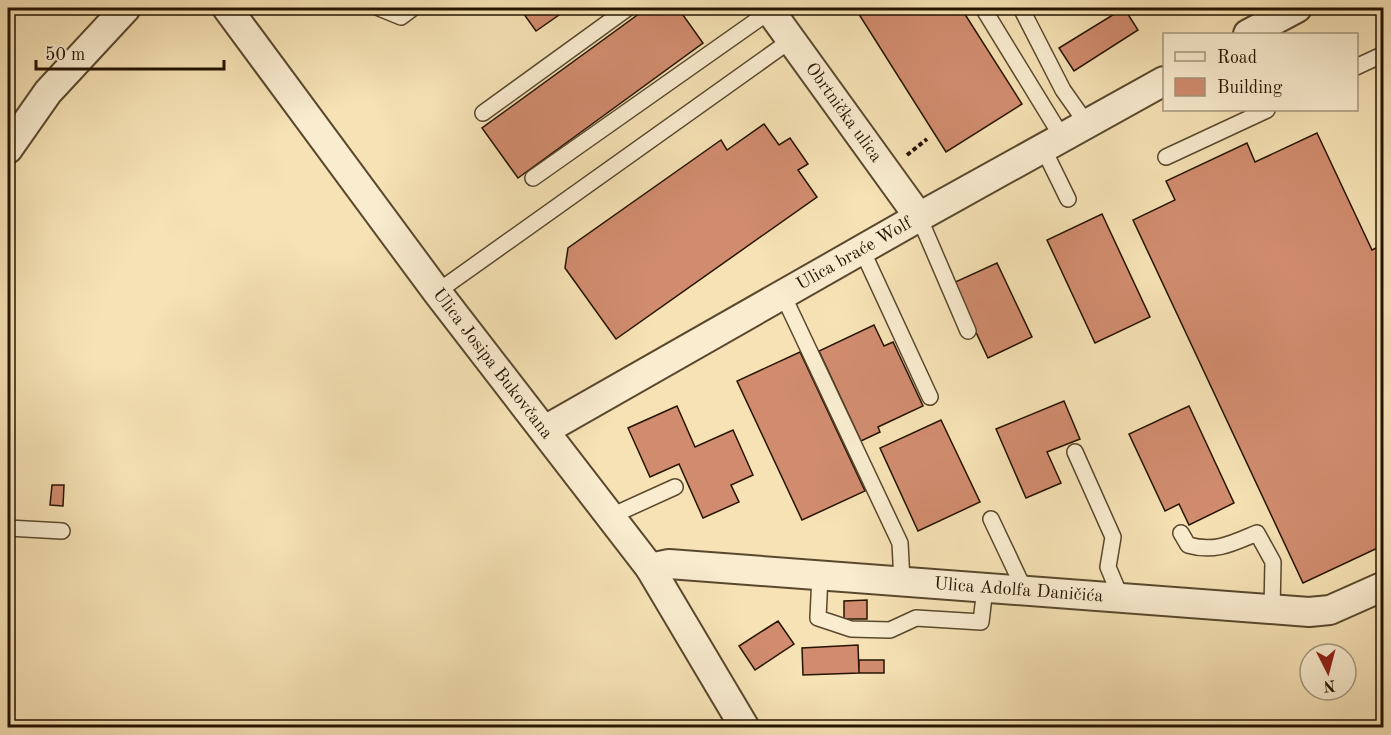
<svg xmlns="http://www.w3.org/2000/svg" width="1391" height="735" font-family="'Old Standard TT',serif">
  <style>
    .building { fill: #d18c6f; stroke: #251400; stroke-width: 1.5 }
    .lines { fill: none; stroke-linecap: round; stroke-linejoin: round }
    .service-casing { stroke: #59482d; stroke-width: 18 }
    .minor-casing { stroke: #59482d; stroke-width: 32 }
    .path { stroke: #251400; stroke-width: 4; stroke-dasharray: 4.5 3; stroke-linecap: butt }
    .service { stroke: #f9eccf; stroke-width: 15 }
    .minor { stroke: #f9eccf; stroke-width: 28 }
    .labels { text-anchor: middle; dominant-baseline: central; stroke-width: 6; stroke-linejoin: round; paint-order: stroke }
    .street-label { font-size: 18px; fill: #251400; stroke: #f9eccf }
  </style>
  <rect width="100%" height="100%" fill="#f6e2b5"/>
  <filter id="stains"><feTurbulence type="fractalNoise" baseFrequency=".00333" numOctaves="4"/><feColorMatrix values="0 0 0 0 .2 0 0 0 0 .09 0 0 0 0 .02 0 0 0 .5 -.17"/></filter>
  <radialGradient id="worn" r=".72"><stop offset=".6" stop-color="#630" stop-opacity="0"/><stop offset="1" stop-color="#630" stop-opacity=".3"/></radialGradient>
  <path class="building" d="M524,8H569L536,31L521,10Z
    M647,8H678L703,43L518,178L482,128Z
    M855,8H961L1022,104L946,152Z
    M1124,8L1138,30L1074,71L1059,48Z
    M764,124L779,145L790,138L808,164L798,170L817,197L616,339L565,268L568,248L721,140L727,150Z
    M1317,133L1372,250L1378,247L1384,258V545L1303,583L1133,220L1175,200L1166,181L1247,143L1255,162Z
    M1102,214L1150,317L1095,343L1047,240Z
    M997,263L1032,337L988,358L953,283Z
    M874,325L884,346L893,342L923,406L878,427L880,432L861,441L819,351Z
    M800,352L865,491L802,520L737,381Z
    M1064,401L1080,439L1047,452L1061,483L1026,498L996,429Z
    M677,406L695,447L733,430L753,475L731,485L739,502L703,518L679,464L650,477L628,428Z
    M1189,406L1234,503L1189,525L1179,504L1165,511L1129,434Z
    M941,420L980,502L918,531L880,448Z
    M52,485H64L63,506L50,505Z
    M867,600V619H844V601Z
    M778,621L794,644L755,670L739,646Z
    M858,645L859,673L803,675L802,648Z
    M859,660H884V673H859Z"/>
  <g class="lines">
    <g class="service-casing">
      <path id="service" d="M379,8L401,17L413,8
        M983,8L1062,137
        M1021,8L1063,90L1087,124
        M1356,67L1384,54
        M483,113L628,8
        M1043,148L1068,199
        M1166,157L1267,110
        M533,178L770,11
        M919,217L968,331
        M862,250L930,397
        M437,292L791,40
        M783,295L900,543L902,581
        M1075,452L1113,537L1108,567L1121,598
        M609,517L675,487
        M991,519L1025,591
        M8,528L62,531
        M1181,533L1188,545C1215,553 1233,543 1257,533L1273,562L1272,609
        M820,575L818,618L851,629L890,630L916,618L981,622L985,588"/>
    </g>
    <g class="minor-casing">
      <g id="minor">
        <path id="s1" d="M227,8L437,292L650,568L745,728"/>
        <path id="s2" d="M768,8L919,217"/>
        <path d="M1248,34L1297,8"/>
        <path d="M8,149L48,92L126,8"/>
        <path id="s3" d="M545,430L919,217L1164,81"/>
        <path id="s4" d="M650,568L669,564L1309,612L1330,610L1384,586"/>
      </g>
    </g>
    <path class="path" d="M193,8L202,11
      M907,155L927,139
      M8,182L12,175"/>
    <use href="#service" class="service"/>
    <use href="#minor" class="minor"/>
  </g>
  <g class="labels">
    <g class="street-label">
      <text stroke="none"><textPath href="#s2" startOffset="129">Obrtnička ulica</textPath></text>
      <text stroke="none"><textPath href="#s3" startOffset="356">Ulica braće Wolf</textPath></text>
      <text stroke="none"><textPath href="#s1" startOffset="444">Ulica Josipa Bukovčana</textPath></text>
      <text stroke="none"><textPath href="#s4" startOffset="370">Ulica Adolfa Daničića</textPath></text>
    </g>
  </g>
  <rect width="1391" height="735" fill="none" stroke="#f6e2b5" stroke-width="30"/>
  <rect x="9" y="9" width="1373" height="717" fill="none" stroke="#251400" stroke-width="3"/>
  <rect x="15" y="15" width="1361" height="705" fill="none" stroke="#251400" stroke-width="1.5"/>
  <rect x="1163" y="33" width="195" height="78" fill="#f9eccf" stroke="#a4967c" stroke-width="1.5"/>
  <rect x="1175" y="52" width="30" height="9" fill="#f9eccf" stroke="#a4967c" stroke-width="1.5"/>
  <text x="1217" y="63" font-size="18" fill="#251400">Road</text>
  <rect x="1175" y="78" width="30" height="18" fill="#d18c6f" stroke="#a4967c" stroke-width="1.5"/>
  <text x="1217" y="93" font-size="18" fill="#251400">Building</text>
  <g transform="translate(1328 672) rotate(174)"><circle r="28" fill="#f9eccf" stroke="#a4967c" stroke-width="1.5"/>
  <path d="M0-4.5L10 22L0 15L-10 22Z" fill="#8f2418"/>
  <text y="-9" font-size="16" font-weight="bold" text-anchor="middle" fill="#251400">N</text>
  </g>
  <path d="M36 60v9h188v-9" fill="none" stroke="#251400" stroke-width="3"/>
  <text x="45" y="60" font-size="18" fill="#251400" stroke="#f9eccf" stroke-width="4.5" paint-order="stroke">50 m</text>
  <rect width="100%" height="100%" filter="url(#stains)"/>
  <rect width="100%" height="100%" fill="url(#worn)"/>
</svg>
